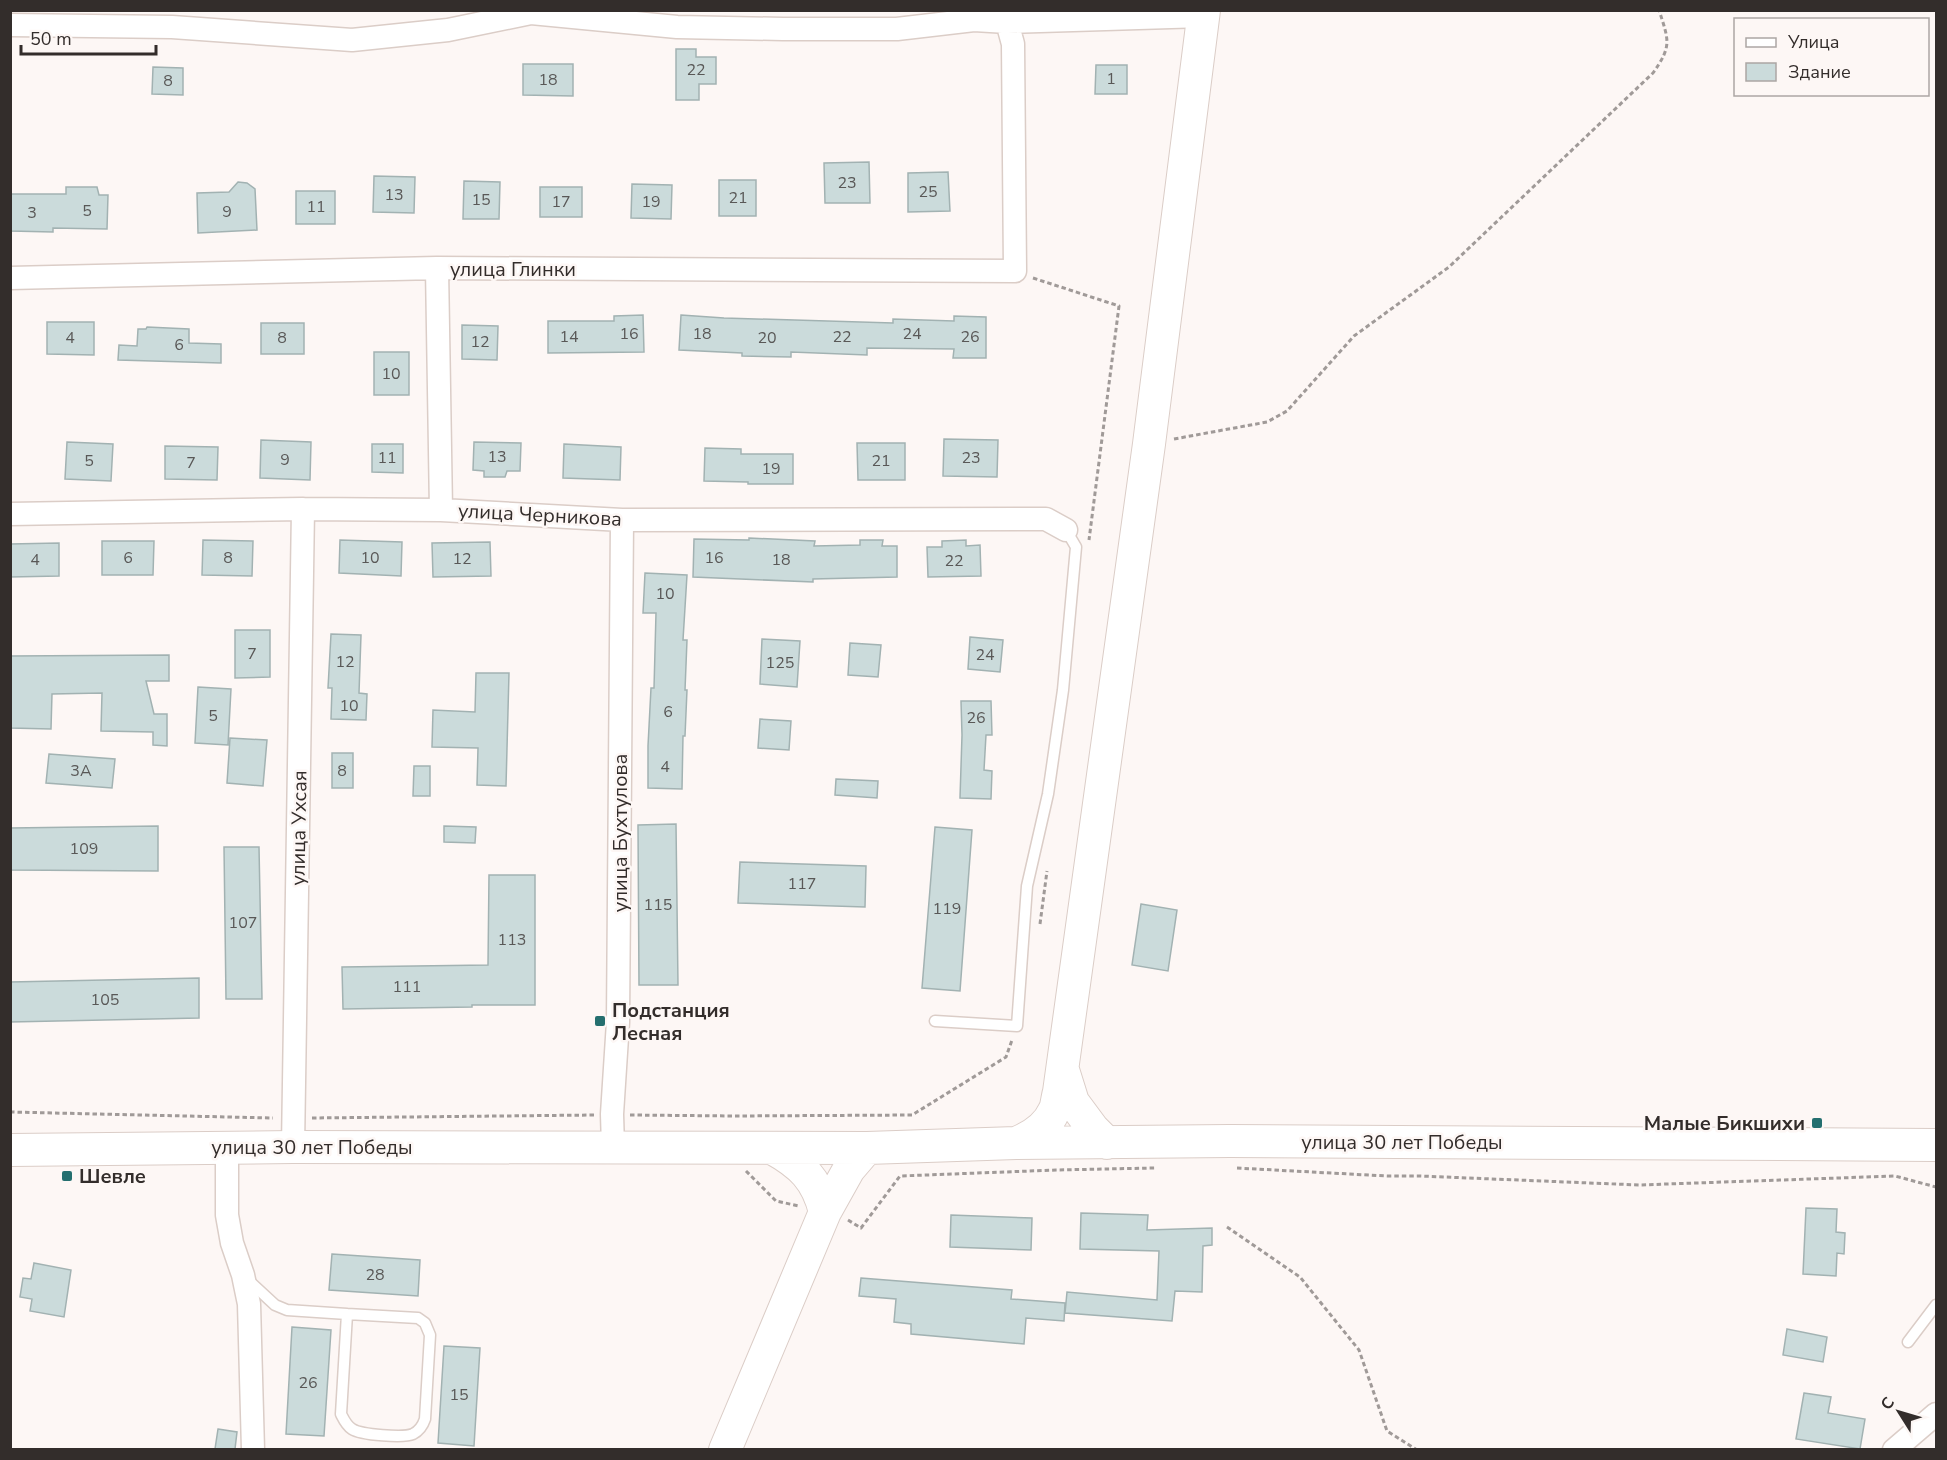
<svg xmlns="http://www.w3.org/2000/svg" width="1947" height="1460" font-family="'Nunito Sans',sans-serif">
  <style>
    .building { fill: #cbdbdb; stroke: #a2b2b2; stroke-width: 1.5 }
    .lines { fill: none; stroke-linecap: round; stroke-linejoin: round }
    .lane-casing { stroke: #dbcdc7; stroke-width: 13 }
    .street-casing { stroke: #dbcdc7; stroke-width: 25 }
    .secondary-casing { stroke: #dbcdc7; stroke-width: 34 }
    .path { stroke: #a09a98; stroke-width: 3; stroke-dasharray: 4.5 3; stroke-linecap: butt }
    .lane { stroke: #fff; stroke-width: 10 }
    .street { stroke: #fff; stroke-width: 22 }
    .secondary { stroke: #fff; stroke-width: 32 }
    .poi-dot { fill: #246f6f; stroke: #fdf7f5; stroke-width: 2 }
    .labels { text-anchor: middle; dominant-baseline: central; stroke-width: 5; stroke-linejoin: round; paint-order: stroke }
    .number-label { font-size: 16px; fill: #595857 }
    .street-label { font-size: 20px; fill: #332d2b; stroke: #fdf7f5 }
    .poi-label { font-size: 20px; font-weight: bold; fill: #332d2b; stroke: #fdf7f5; text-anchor: start }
  </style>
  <rect width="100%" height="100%" fill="#fdf7f5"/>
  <path class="building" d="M676,49H696V57H716V84H699V100H676Z
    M523,64H573V96L523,95Z
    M1096,65H1127V94H1095Z
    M153,67L183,68V95L152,94Z
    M869,162L870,203H825L824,163Z
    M948,172L950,211L908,212V173Z
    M374,176L415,177L414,213L373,212Z
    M719,180H756V216H719Z
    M464,181L500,182L499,219H463Z
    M238,182L247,183L255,189L257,230L198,233L197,193L229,192Z
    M632,184L672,185L671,219L631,218Z
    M66,187H97L99,195H108L107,229L53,228V232L10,231V194H66Z
    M540,187H582V217H540Z
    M296,191H335V224H296Z
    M643,315L644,352L548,353V321H614V316Z
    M681,315L724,318L893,323V319L954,321V316L986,317V358H953L954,349L867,348V355L791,352V357L742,356V353L679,350Z
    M47,322H94V355L47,354Z
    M261,323H304V354H261Z
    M462,325L498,326L497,360L462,359Z
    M147,327L189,329V343L221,344V363L118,360L119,345L137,346L138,329H146Z
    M374,352H409V395H374Z
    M944,439L998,440L997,477L943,476Z
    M261,440L311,442L310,480L260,478Z
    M67,442L113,444L111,481L65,479Z
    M474,442L521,443L520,471H507L505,477H484V471L473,470Z
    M857,443H905V480H858Z
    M372,444H403V473L372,472Z
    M564,444L621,447L620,480L563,478Z
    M165,446L218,447L217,480L165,479Z
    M705,448L741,449V454H793V484H748V482L704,481Z
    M749,538L815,541L814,546L860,545V540H883L882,546H897V577L813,579V582L693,577L694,539L749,540Z
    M203,540L253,541L252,576L202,575Z
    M340,540L402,542L401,576L339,573Z
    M966,540V546L980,545L981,576L928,577L927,547H942V541Z
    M102,541H154L153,575H102Z
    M490,542L491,576L433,577L432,543Z
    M59,543V576L10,577V544Z
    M645,573L687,575L683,640H687L685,690H687L685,736H683L682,789L648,788V746L651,688H654L656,613H643Z
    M235,630H270V677L235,678Z
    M331,634L361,635L359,693L367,694L366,720L331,719L332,688H328Z
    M970,637L1003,640L1000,672L968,669Z
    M762,639L800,641L797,687L760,684Z
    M850,643L881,645L878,677L848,675Z
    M169,655V681H146L154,714H167V746L153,745V732L101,731L102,693L52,694L51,729L10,728V656Z
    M476,673H509L506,786L477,785L478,748L432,747L433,710L475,712Z
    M198,687L231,689L228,745L195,743Z
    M961,701H991L992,735H986L984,770L992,771L991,799L960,798L962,735Z
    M760,719L791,721L789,750L758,748Z
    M230,738L267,740L263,786L227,783Z
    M332,753H353V788H332Z
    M49,754L115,759L112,788L46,783Z
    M414,766H430V796H413Z
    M836,779L878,781L877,798L835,795Z
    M676,824L678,985H639L638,825Z
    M158,826V871L10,870V828Z
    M444,826L476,827L475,843L444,842Z
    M935,827L972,830L960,991L922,988Z
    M224,847H259L262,999H226Z
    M740,862L866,866L865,907L738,903Z
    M489,875H535V1005H472V1007L343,1009L342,967L488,965Z
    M1141,904L1177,910L1168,971L1132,965Z
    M199,978V1018L10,1022V982Z
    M1806,1208L1837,1209L1836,1232L1845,1233L1844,1254L1837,1253L1836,1276L1803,1274Z
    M1081,1213L1148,1215L1147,1230L1212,1228V1245L1203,1246L1202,1292L1175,1291L1172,1321L1065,1313L1067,1292L1157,1300L1159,1251L1080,1249Z
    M951,1215L1032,1218L1031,1250L950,1247Z
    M332,1254L420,1260L418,1296L329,1290Z
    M34,1263L71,1270L64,1317L30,1311L32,1299L20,1297L23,1278L31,1279Z
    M861,1278L1012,1290L1011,1299L1065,1303L1064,1321L1026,1318L1024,1344L911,1334V1324L894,1322L896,1299L859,1296Z
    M292,1327L331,1330L324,1436L286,1434Z
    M1787,1329L1827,1337L1823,1362L1783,1355Z
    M444,1346L480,1348L474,1446L438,1443Z
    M1804,1393L1831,1397L1828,1413L1865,1419L1860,1449L1796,1439Z
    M218,1429L237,1432L235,1449H215Z"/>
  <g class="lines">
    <g class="lane-casing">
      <path id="lane" d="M935,1021L1017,1026L1027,886L1048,794L1063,690L1076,547L1066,530
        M248,1280L275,1305L287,1310L347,1314L341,1414C344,1420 346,1425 352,1429C361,1435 404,1438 413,1434C419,1431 423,1425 425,1419L430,1335L425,1323L418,1318L347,1314
        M1908,1342L1936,1305"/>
    </g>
    <g class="street-casing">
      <path id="street" d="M10,25L172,27L352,40L448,30L531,13L677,27L783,29H897L974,20L1007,22L1204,16
        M437,268L441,510
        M10,278L437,268L1015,271L1013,44L1007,22
        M10,514L303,509L441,510L622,520L1046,519L1066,530
        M293,1147L303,509
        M613,1147L612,1114L618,1022L622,520
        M227,1148V1215L232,1243L243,1275L249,1304L253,1450
        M1894,1450L1936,1414"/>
    </g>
    <g class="secondary-casing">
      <path id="secondary" d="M1063,1070L1073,1102L1093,1129L1107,1143
        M1016,1143C1031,1137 1047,1127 1054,1111C1057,1106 1057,1098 1059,1092L1149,444L1204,10
        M772,1148C801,1164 817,1179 825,1212
        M10,1150L293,1147L867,1148L1016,1143L1230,1141L1936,1145
        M725,1450L825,1212L849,1169L867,1148"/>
    </g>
    <path class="path" d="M1033,278L1119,306L1089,540
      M1174,439L1267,422L1287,411L1354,336L1449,267L1653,73C1672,46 1669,41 1659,10
      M1040,924L1047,871
      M10,1112L273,1118
      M630,1115L734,1116L912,1115L1006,1057L1012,1040
      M312,1118L594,1115
      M1237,1168L1387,1176H1420L1639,1185L1895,1176L1936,1187
      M746,1171L776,1201L799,1206
      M848,1220L861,1228L900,1176L1056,1170L1155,1168
      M1227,1227L1300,1277L1359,1350L1387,1431L1417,1450"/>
    <use href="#lane" class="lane"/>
    <use href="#street" class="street"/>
    <use href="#secondary" class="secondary"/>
  </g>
  <g class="poi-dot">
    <rect x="594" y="1015" width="12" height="12" rx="3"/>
    <rect x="1811" y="1117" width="12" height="12" rx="3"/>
    <rect x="61" y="1170" width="12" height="12" rx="3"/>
  </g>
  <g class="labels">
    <g class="number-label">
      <text x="696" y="70">22</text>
      <text x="1111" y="79">1</text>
      <text x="548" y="80">18</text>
      <text x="168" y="81">8</text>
      <text x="847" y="183">23</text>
      <text x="928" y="192">25</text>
      <text x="394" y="195">13</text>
      <text x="738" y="198">21</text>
      <text x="481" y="200">15</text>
      <text x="561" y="202">17</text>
      <text x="651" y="202">19</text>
      <text x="316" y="207">11</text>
      <text x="87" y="211">5</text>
      <text x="227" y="212">9</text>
      <text x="32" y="213">3</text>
      <text x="629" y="334">16</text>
      <text x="702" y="334">18</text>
      <text x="912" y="334">24</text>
      <text x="569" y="337">14</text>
      <text x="842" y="337">22</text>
      <text x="970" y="337">26</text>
      <text x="70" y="338">4</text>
      <text x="282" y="338">8</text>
      <text x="767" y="338">20</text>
      <text x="480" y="342">12</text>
      <text x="179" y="345">6</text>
      <text x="391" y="374">10</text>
      <text x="497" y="457">13</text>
      <text x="387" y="458">11</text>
      <text x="971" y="458">23</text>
      <text x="285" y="460">9</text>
      <text x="89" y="461">5</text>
      <text x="881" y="461">21</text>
      <text x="191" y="463">7</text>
      <text x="771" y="469">19</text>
      <text x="128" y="558">6</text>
      <text x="228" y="558">8</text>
      <text x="370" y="558">10</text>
      <text x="714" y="558">16</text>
      <text x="462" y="559">12</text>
      <text x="35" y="560">4</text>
      <text x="781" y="560">18</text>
      <text x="954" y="561">22</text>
      <text x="665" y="594">10</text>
      <text x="252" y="654">7</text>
      <text x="985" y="655">24</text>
      <text x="345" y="662">12</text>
      <text x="780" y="663">125</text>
      <text x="349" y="706">10</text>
      <text x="668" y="712">6</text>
      <text x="213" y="716">5</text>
      <text x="976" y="718">26</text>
      <text x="665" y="767">4</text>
      <text x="81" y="771">3А</text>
      <text x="342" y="771">8</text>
      <text x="84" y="849">109</text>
      <text x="802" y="884">117</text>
      <text x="658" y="905">115</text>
      <text x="947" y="909">119</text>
      <text x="243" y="923">107</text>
      <text x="512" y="940">113</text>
      <text x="407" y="987">111</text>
      <text x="105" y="1000">105</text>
      <text x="375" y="1275">28</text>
      <text x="308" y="1383">26</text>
      <text x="459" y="1395">15</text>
    </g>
    <g class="street-label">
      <text x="513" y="269">улица Глинки</text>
      <text transform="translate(540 515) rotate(3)">улица Черникова</text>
      <text transform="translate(299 828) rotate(-89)">улица Ухсая</text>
      <text transform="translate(620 833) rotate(-90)">улица Бухтулова</text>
      <text x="1402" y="1142">улица 30 лет Победы</text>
      <text x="312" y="1147">улица 30 лет Победы</text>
    </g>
    <g class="poi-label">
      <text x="612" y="1010">Подстанция<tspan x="612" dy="23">Лесная</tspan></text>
      <text x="1805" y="1123" text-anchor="end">Малые Бикшихи</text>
      <text x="79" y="1176">Шевле</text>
    </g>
  </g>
  <rect width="1947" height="1460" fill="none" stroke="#332d2b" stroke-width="24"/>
  <rect x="1734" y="18" width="195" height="78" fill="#fdf7f5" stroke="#aca6a4" stroke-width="1.5"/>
  <rect x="1746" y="38" width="30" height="9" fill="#ffffff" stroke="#aca6a4" stroke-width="1.5"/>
  <text x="1788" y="48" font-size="18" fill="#332d2b">Улица</text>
  <rect x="1746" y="63" width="30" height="18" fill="#cbdbdb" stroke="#aca6a4" stroke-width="1.5"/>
  <text x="1788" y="78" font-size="18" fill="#332d2b">Здание</text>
  <g transform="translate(1899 1412) rotate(307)" stroke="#fdf7f5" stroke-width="4.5" paint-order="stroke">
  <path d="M0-4.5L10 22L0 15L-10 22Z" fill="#332d2b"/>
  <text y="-9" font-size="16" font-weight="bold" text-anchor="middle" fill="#332d2b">С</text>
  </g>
  <path d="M21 45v9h135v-9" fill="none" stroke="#332d2b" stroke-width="3"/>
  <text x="30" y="45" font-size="18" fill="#332d2b" stroke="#fdf7f5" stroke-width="4.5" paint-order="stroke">50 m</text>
</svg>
